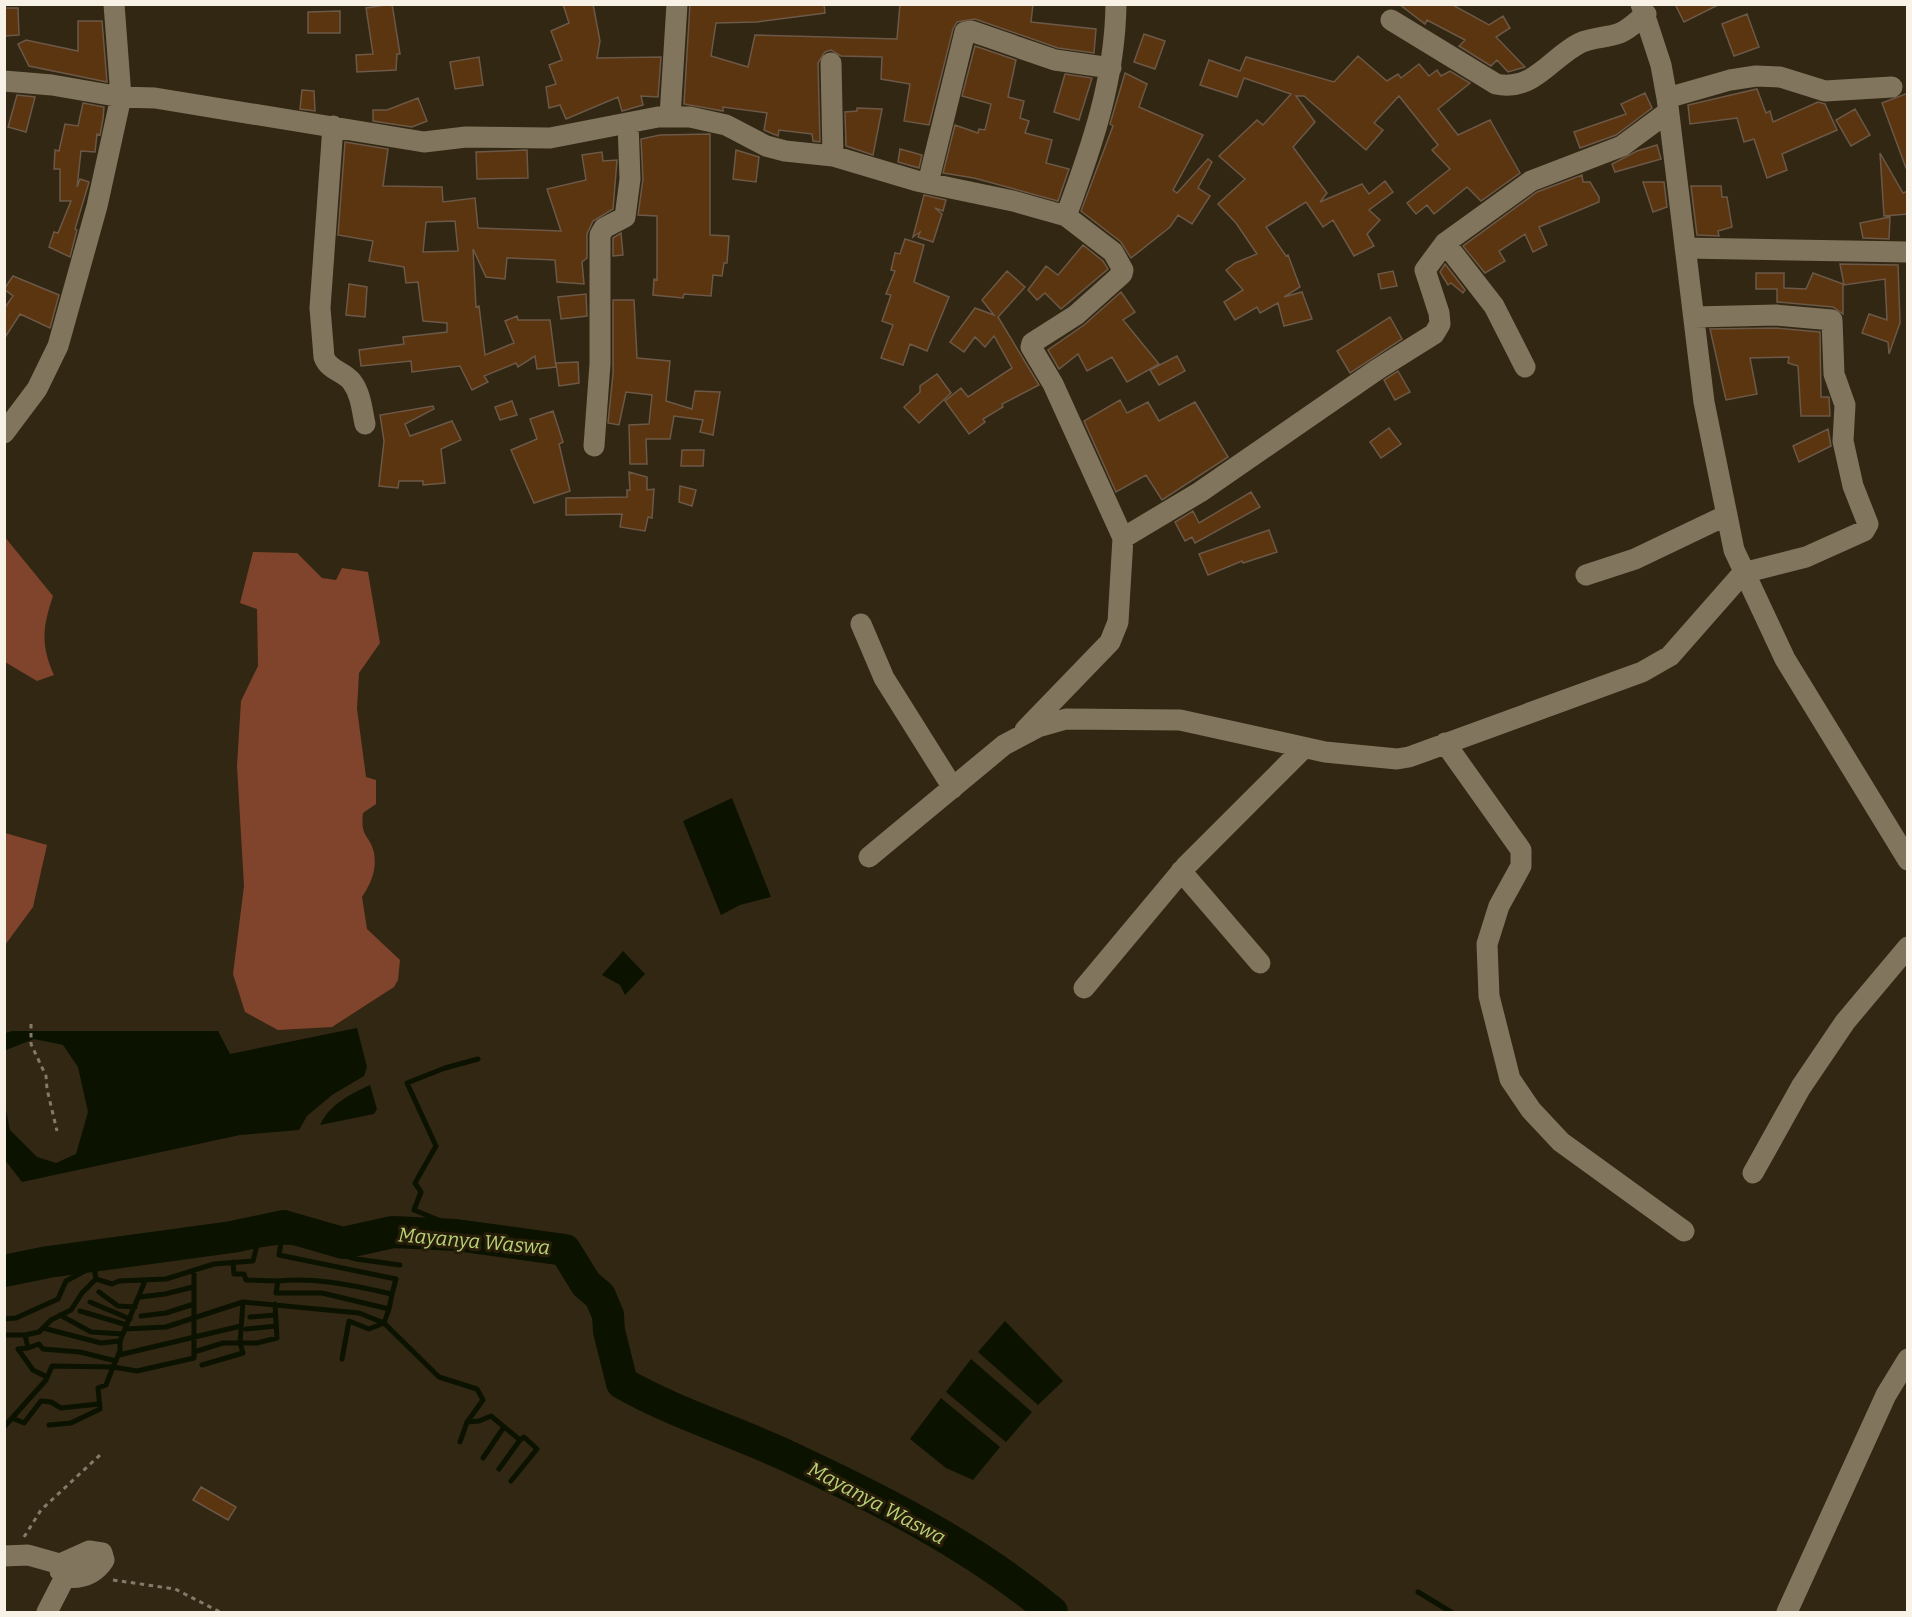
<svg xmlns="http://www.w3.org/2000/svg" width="1912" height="1617" font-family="Bitter,serif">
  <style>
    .forest { fill: #80442c }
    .water { fill: #0b1300 }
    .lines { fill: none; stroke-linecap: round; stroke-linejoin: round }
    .stream { stroke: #0b1300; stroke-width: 5 }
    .river { stroke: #0b1300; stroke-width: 32 }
    .building { fill: #5a3510; stroke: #6c5847; stroke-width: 1.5; fill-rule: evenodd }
    .path { stroke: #847a69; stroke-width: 3; stroke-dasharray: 4.5 4.5; stroke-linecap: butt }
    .minor { stroke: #81755e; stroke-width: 21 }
    .labels { text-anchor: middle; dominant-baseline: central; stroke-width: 6; stroke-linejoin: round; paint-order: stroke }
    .water-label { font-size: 20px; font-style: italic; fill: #b7d277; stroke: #281d09 }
  </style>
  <rect width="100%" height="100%" fill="#322712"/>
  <path class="forest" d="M4,536L53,596C43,626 40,644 54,675L37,681L5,662Z
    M253,552L297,553L322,578L336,580L342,568L368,572L380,643L359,673L357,709L366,777L376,780V804L363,813C360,839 370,834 374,853C377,870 371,883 362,897L367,929L400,960L398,980L394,987L332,1027L278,1030L245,1012L233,974L244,886L237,766L241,701L258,666L257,609L240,603Z
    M5,833L47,845L33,907L5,945Z"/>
  <path class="water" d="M732,798L771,897L740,905L721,915L683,821Z
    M623,951L645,974L625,995L620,985L602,975Z
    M357,1028L367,1067L364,1076L332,1095L307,1116L299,1130L240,1135L22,1182L5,1160V1106L10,1130L37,1157L56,1163L76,1154L88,1112L78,1067L63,1045L34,1039L6,1050L5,1058V1033L12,1031H218L230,1054Z
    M370,1085L377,1109L374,1114L320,1125C330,1104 349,1095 370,1085Z
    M1005,1321L1063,1381L1038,1405L978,1352Z
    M971,1359L1032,1412L1006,1442L946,1392Z
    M941,1398L1000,1447L973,1480L946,1468L910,1439Z"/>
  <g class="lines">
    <path class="stream" d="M456,1235L448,1224L414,1210L421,1192L415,1183L436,1146L407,1083L445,1068L478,1059
      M281,1242L303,1243L356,1259L400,1265
      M233,1262L234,1274H244L246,1280L278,1281L276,1293H322L389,1309L384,1323L369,1329L349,1321L342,1359
      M96,1279L112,1284L119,1281L166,1279L214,1264L253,1261L257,1245L281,1242L279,1255L396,1279L392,1294
      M278,1281C317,1277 354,1286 392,1294L389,1309
      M99,1292L118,1306L135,1307
      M140,1297L165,1294L193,1287
      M90,1302L130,1319
      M243,1302L240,1343H257L277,1338L275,1304
      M80,1311L127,1325
      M60,1315L91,1332L123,1334
      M141,1316L166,1313L194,1304
      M250,1317L275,1315
      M4,1319L16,1318L58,1299L66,1281L94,1266
      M43,1328L101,1343L120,1341
      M125,1329L166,1327L243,1302L359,1313L384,1323L439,1377L477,1389L483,1400L467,1422L460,1442
      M246,1329L276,1326
      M4,1335H25L39,1332L51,1320L71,1310L82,1293L96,1279L92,1255
      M25,1335L28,1348L18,1349L33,1370L47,1377
      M28,1348L39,1344L43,1349L80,1352L116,1361
      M194,1352L223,1343H240L243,1353L202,1365
      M119,1355L241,1326
      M12,1418L24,1423L41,1401L51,1402L61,1408L99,1404
      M467,1422L479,1421L491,1416L520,1440L524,1437L537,1449L511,1481
      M49,1425L71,1423L100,1409L98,1388L106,1385L113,1367L137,1371L194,1358V1270
      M4,1427L46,1380L52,1366L113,1367L120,1351V1341L145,1281
      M483,1458L504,1427
      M499,1469L520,1440
      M1418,1592L1451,1612"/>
    <path class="river" d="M4,1271L48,1262L232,1237L284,1226L343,1243L393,1232L456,1235L565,1250L586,1284L600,1296L608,1315L609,1331L622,1383C673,1412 728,1429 781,1453C876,1497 972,1545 1052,1612"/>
  </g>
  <path class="building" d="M392,4L400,54H397L396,70L357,72L356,55L373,54L366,8Z
    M563,4H593L600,41L597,58L661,57L658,97L641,96L643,105L622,111L618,97L566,119L560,105L549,108L546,87L556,84L549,65L562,60L551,31L569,23Z
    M690,4H824L825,13L757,22L716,23L711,56L748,67L755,35L897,39L900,4H1033L1031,22L1096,29L1094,53L1058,48L975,19L957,22L953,29L929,125L904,121L910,84L881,79L882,57L841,56L831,50L825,52L818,63L820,142L813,141L812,134L779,130L778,136L764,130L767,113L723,107V111L684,104Z
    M1399,4H1451L1489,25L1503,16L1510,28L1496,37L1525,67L1508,72L1497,60L1491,66L1459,46L1465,40L1427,20L1425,24Z
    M1675,4H1720L1684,22Z
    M4,8H18L19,35L4,36Z
    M340,11V33H308V12Z
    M1747,14L1759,47L1734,56L1722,24Z
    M78,21H102L107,82L29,66L18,44L26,40L78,51Z
    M1144,34L1165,41L1155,69L1134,62Z
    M975,46L1016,60L1008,97L1024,101L1020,118L1029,121L1025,133L1052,140L1046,163L1069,169L1058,201L974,178L943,173L955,125L978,133L979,129L985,130L991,104L962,96Z
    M1358,56L1387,81L1398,74L1401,78L1419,64L1429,76L1437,70L1441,76L1450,71L1470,83L1438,109L1458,135L1490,120L1520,173L1481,201L1467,187L1434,214L1427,205L1416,214L1407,203L1450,169L1432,150L1438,145L1399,96L1374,123L1383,130L1366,150L1304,96H1296L1315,122L1293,147L1327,193L1320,202L1362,184L1369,194L1385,181L1393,192L1369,210L1380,220L1367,234L1374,246L1354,256L1333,220L1323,227L1306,202L1266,227L1286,256L1288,255L1300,287L1284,297L1302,292L1312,319L1284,326L1278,303L1260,313L1257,307L1235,320L1224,302L1243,290L1226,270L1235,263L1257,254L1236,223L1218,204L1245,179L1219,156L1257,120L1263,125L1291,94L1244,78L1237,97L1200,85L1209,60L1240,71L1246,57L1334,82Z
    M479,57L483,85L455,89L450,62Z
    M1125,73L1147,84L1139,107L1203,135L1173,190L1177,193L1208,159L1212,162L1198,188L1210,196L1192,224L1178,215L1170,227L1131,258L1121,242L1081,211L1113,126L1110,124Z
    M1065,74L1092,78L1079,120L1054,112Z
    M1757,89L1766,113L1770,111L1773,122L1818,102L1825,104L1837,130L1782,154L1787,170L1767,178L1754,139L1744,142L1737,118L1690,124L1688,105Z
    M302,90L314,91L315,111L300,109Z
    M1645,93L1652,108L1616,135L1580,148L1574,132L1626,114L1621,104Z
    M1908,93V168H1906L1882,103Z
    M17,95L35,97L26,132L8,127Z
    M418,98L427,121L412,127L373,121V110H387Z
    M83,103L104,107L103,119L100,135L97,134L95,152L81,151L77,187L80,179L89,182L75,229L77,230L70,257L49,247L54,232L58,233L71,201H60V169H54L55,150L59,151L65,124L78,126Z
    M857,108L882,109L873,155L846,146L845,112L857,111Z
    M1855,109L1870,135L1851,146L1836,120Z
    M710,134V235L729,236L727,263H724L722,276L713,275L711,296L684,294L683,298L653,295L654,279L657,280V216L638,215L643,179L641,139L660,135Z
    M345,142L388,149L383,186L442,187L443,202L475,198L478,228L561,231L547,189L586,180L582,155L602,152L603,161L617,160L613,209L593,221L587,234V258L582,262L584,284L557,282L555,260L507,258L505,279L486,277L473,249L476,307L479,306L485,355L514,343L505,321L517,316L518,320H550L556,367L537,369L535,356L518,367L516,363L484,376L488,382L472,390L460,366L412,372L411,361L361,366L359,350L404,344L403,337L447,332V323L423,321L418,282L406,283L404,267L369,261L373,241L338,235ZM455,221L458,251L423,252L426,222Z
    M1657,145L1661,159L1615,172L1612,164L1637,151Z
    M900,149L922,155L919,168L898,162Z
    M527,150L528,178L477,179L476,152Z
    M736,150L759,157L756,182L733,179Z
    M1880,153L1903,193L1908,191V214L1884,216Z
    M1582,175L1583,182H1590L1599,197V202L1539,227L1547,245L1533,252L1525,234L1499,251L1505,261L1485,273L1463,246L1537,192Z
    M1643,182H1664L1667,207L1653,212Z
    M1691,186H1721L1722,197H1727L1732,227L1718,231L1719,236L1697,235Z
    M924,195L946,200L943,211L935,208L942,214L933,242L918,237L920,232L913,237Z
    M1890,217L1889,239L1863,238L1860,223Z
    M621,233L623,255L613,256V238Z
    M905,239L924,245L914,282L949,297L927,351L910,344L903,365L881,358L893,325L882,321L891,295L886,294L895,271L891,270L895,253L900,254Z
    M1083,245L1103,261L1108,269L1061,309L1045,293L1037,300L1028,290L1046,266L1058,275Z
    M1445,264L1465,290L1463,293L1451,283L1448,285L1440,272Z
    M1840,264L1898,265L1900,323L1889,354L1888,342L1862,333L1869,314L1887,320L1885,279L1844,285Z
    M1007,271L1025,287L998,317L1039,385L1002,404L1003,407L983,419L985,422L969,434L945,401L961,388L968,397L1012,368L994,336L985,347L975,337L964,352L950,342L975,308L994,315L982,300Z
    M1393,271L1397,286L1381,289L1378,274Z
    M1756,273H1784V288L1806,289L1813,273L1843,284V314L1833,307L1777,302V289H1756Z
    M13,276L59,295L50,328L20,314L4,339V309L13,296L4,289Z
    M349,284L367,287L365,317L346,315Z
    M1121,292L1135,312L1123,320L1159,364L1127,382L1112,357L1087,371L1078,354L1059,369L1048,350L1084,325Z
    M586,294L587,316L561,319L558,297Z
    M613,300H634L637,358L670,361L666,401L692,409L695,391L720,392L713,435L700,432L703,420L674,416L670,439H646L647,464H630L629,425L649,424L652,395L626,392L619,425L608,423L613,374Z
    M1390,317L1402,339L1350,373L1337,351Z
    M1776,328L1820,332L1821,397H1829L1830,416H1801L1798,366L1788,363L1789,357L1750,358L1757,394L1726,400L1710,329Z
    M1177,356L1185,371L1159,385L1150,370Z
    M578,362L579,383L559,386L556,363Z
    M1398,371L1410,392L1395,400L1384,380Z
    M937,374L951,393L919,423L904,407L920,392V386Z
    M1120,400L1127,413L1148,402L1159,421L1195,402L1228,457L1162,500L1146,475L1116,492L1084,421Z
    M512,401L517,415L500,420L495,407Z
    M433,406L434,409L405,424L410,436L452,421L461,440L441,449L445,483L423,485V481H399L398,488L379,486L384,441L380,415Z
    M553,411L563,442L559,444L570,491L534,503L511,450L537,439L530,419Z
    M1389,428L1401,444L1381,458L1370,442Z
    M1828,429L1831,446L1799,462L1793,446Z
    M682,450H704L703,466H681Z
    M629,472L647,477V490L654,489L652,518L648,517L645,531L620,527L622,514L566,515V498L627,497V490H630Z
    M680,486L696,490L692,506L679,502Z
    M1251,492L1260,507L1195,543L1192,537L1185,541L1175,522L1193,511L1199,523Z
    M1269,530L1277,552L1243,563L1242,561L1208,575L1199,554Z
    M201,1487L236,1507L228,1520L193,1500Z"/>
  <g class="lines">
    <path class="path" d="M31,1024V1044L46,1076L47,1089L57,1131
      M24,1537L41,1510L100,1455
      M113,1580L175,1589L220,1612"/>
    <path class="minor" d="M114,4L121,97L155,98L424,142L466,137L550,138L658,117H690L726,125L766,146L785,151L833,156L917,181L1013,201L1066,216L1113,252L1123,270L1122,274L1076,315L1032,343L1031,347L1053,384L1123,538
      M1641,4L1661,65L1667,98L1704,402L1734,550L1785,659L1908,860
      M1391,20L1496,84C1534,92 1550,58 1580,43C1593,37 1607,38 1620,33C1630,29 1638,20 1646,14
      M831,63L833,156
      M4,81L52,85L121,97L97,206L58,346L37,389L4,433
      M1667,98L1730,80L1756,76L1780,77L1825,91L1892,87
      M670,116L677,4
      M333,126L320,308L324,357C329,371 344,371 352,382C361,394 362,410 365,424
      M928,183L965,32L971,31L1055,60L1111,68
      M1066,216C1092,146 1115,80 1116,4
      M1445,243L1494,306L1525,367
      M1685,248L1908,252
      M594,446L600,364V235L604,228L625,217L630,179L628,123
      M1586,575L1635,559L1727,515
      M861,624L884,678L953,788
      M1025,730L1110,642L1118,622L1123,538L1200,492L1378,369L1434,334L1440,324L1439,313L1425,270L1445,243L1531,181L1622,146L1668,112
      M1445,743L1521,850V866L1499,906L1487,944L1489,996L1510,1079L1531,1110L1561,1142L1684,1231
      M869,857L1004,745L1038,727L1066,719L1180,720L1325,752L1397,759L1409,757L1642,672L1670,656L1743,573L1806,557L1864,531L1868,524L1853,486L1843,441L1845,405L1834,374L1832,320L1776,315L1694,317
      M1181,871L1260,963
      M1084,988L1186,866L1304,748
      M1753,1173L1801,1087L1845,1022L1908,947
      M89,1551L102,1553L104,1560C95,1574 82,1579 65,1577L60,1571V1564Z
      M4,1556L28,1555L60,1564
      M47,1612L65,1577
      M1787,1612L1886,1395L1908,1359"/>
  </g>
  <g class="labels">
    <g class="water-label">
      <text transform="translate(474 1241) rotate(5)">Mayanya Waswa</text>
      <text transform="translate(877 1503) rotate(28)">Mayanya Waswa</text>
    </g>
  </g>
  <rect width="1912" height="1617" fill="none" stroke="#f8f1e5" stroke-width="12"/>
</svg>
